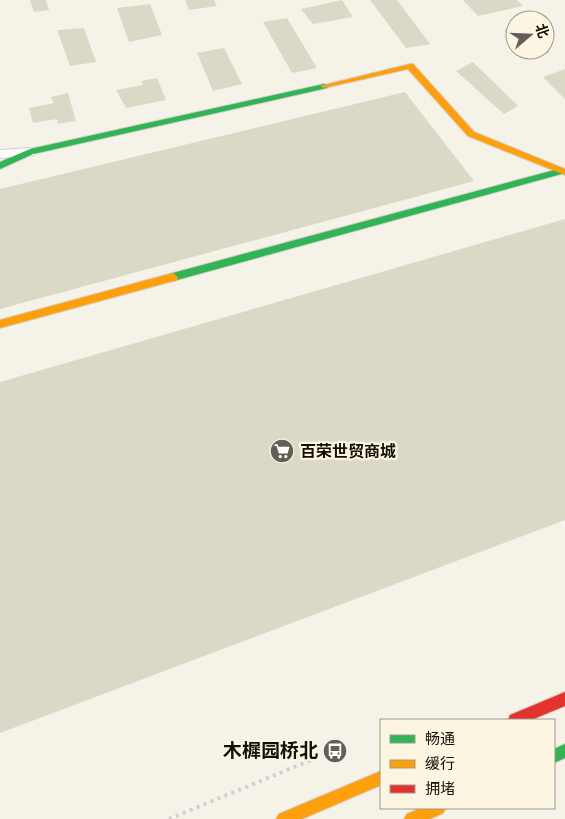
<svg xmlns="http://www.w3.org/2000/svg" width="565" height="819" font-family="Karla,'Noto Sans SC',sans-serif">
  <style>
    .building { fill: #dcd8c8 }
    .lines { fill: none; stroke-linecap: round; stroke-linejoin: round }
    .street-casing { stroke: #d1cfc7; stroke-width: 2 }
    .fast-casing { stroke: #d1cfc7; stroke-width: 2 }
    .slow-casing { stroke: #d1cfc7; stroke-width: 2 }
    .jam-casing { stroke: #d1cfc7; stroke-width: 2 }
    .path { stroke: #d0cfcc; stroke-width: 4; stroke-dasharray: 3 4.5; stroke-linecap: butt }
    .street { fill: #fefdfc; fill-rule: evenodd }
    .fast { fill: #30b455; fill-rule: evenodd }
    .slow { fill: #ff9f0a; fill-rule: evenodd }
    .jam { fill: #e5322d; fill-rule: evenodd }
    .labels { text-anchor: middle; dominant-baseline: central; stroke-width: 4.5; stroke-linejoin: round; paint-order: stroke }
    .poi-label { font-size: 16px; font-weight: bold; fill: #121009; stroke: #fbf5e2; text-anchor: start }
    .near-poi-label { font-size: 19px; font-weight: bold; fill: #121009; stroke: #fbf5e2; text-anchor: end }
  </style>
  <rect width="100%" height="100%" fill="#f5f2e8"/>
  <path class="building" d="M30,0H46L49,10L34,12Z
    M185,0H214L217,6L189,10Z
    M342,0L353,17L313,24L301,9Z
    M370,0H397L430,44L406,48Z
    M463,0H517L523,6L478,16Z
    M150,4L162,35L129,42L117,8Z
    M287,18L317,68L292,73L263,22Z
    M515,26V42L504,30Z
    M84,28L96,62L70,66L57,30Z
    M224,48L242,84L213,91L197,53Z
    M545,48L550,53L529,58L522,50H545Z
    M473,62L518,106L504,114L456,71Z
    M565,69V99L543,77Z
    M157,78L166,100L126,108L116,90L143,85L141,81Z
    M405,92L474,181L0,309V189Z
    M68,93L76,121L58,124L57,119L33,123L29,108L54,103L51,97Z
    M565,219V520L0,733V382Z"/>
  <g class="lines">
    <g class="street-casing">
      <path id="street" d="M30,148L36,152L34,155L0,158V150Z"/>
    </g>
    <g class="fast-casing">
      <path id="fast" d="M324,84L328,86L327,88L33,154L0,169V162L30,149Z
        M562,168L565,169V173L173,281L168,277L173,273Z
        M565,744V758L554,763V749Z"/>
    </g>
    <g class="slow-casing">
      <path id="slow" d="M410,64H413L474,132L565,169V175L468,136L408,69L324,88L320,86Z
        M173,273L178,277L177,280L0,328V320Z
        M381,771V785L302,819H276L279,814Z
        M421,808H446L443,813L430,819H404L407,814Z"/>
    </g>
    <g class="jam-casing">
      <path id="jam" d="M565,692V706L531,720H508L510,715Z"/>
    </g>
    <path class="path" d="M169,819L316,758"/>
    <use href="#street" class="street"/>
    <use href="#fast" class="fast"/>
    <use href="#slow" class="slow"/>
    <use href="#jam" class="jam"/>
  </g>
  <defs>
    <g id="supermarket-disc" transform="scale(1.25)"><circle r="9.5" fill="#615f57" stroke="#fbf5e2"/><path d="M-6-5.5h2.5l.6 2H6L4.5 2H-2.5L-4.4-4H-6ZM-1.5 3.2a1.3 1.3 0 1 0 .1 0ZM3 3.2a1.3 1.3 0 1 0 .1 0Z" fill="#fff"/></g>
    <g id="bus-disc" transform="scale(1.25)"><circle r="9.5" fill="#615f57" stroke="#fbf5e2"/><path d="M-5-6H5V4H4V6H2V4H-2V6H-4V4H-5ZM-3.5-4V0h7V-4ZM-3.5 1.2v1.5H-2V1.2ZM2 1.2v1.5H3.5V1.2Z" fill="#fff"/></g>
  </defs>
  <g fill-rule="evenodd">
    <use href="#supermarket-disc" x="282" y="451"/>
    <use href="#bus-disc" x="335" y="751"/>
  </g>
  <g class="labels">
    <g class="poi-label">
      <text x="300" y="451">百荣世贸商城</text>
    </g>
    <g class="near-poi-label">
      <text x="318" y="751">木樨园桥北</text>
    </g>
  </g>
  <rect x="380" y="719" width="175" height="90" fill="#fbf5e2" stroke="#9e998b"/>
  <rect x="390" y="735" width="25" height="8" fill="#30b455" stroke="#9e998b"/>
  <text x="425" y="744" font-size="15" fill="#121009">畅通</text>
  <rect x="390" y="760" width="25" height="8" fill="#ff9f0a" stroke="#9e998b"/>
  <text x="425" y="769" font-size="15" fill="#121009">缓行</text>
  <rect x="390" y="785" width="25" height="8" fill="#e5322d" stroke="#9e998b"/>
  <text x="425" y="794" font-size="15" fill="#121009">拥堵</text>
  <g transform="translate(530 35) rotate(71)"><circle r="24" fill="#fbf5e2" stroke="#9e998b"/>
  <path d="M0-4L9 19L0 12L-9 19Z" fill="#615f57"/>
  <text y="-8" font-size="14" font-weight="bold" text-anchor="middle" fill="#121009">北</text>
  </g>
</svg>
